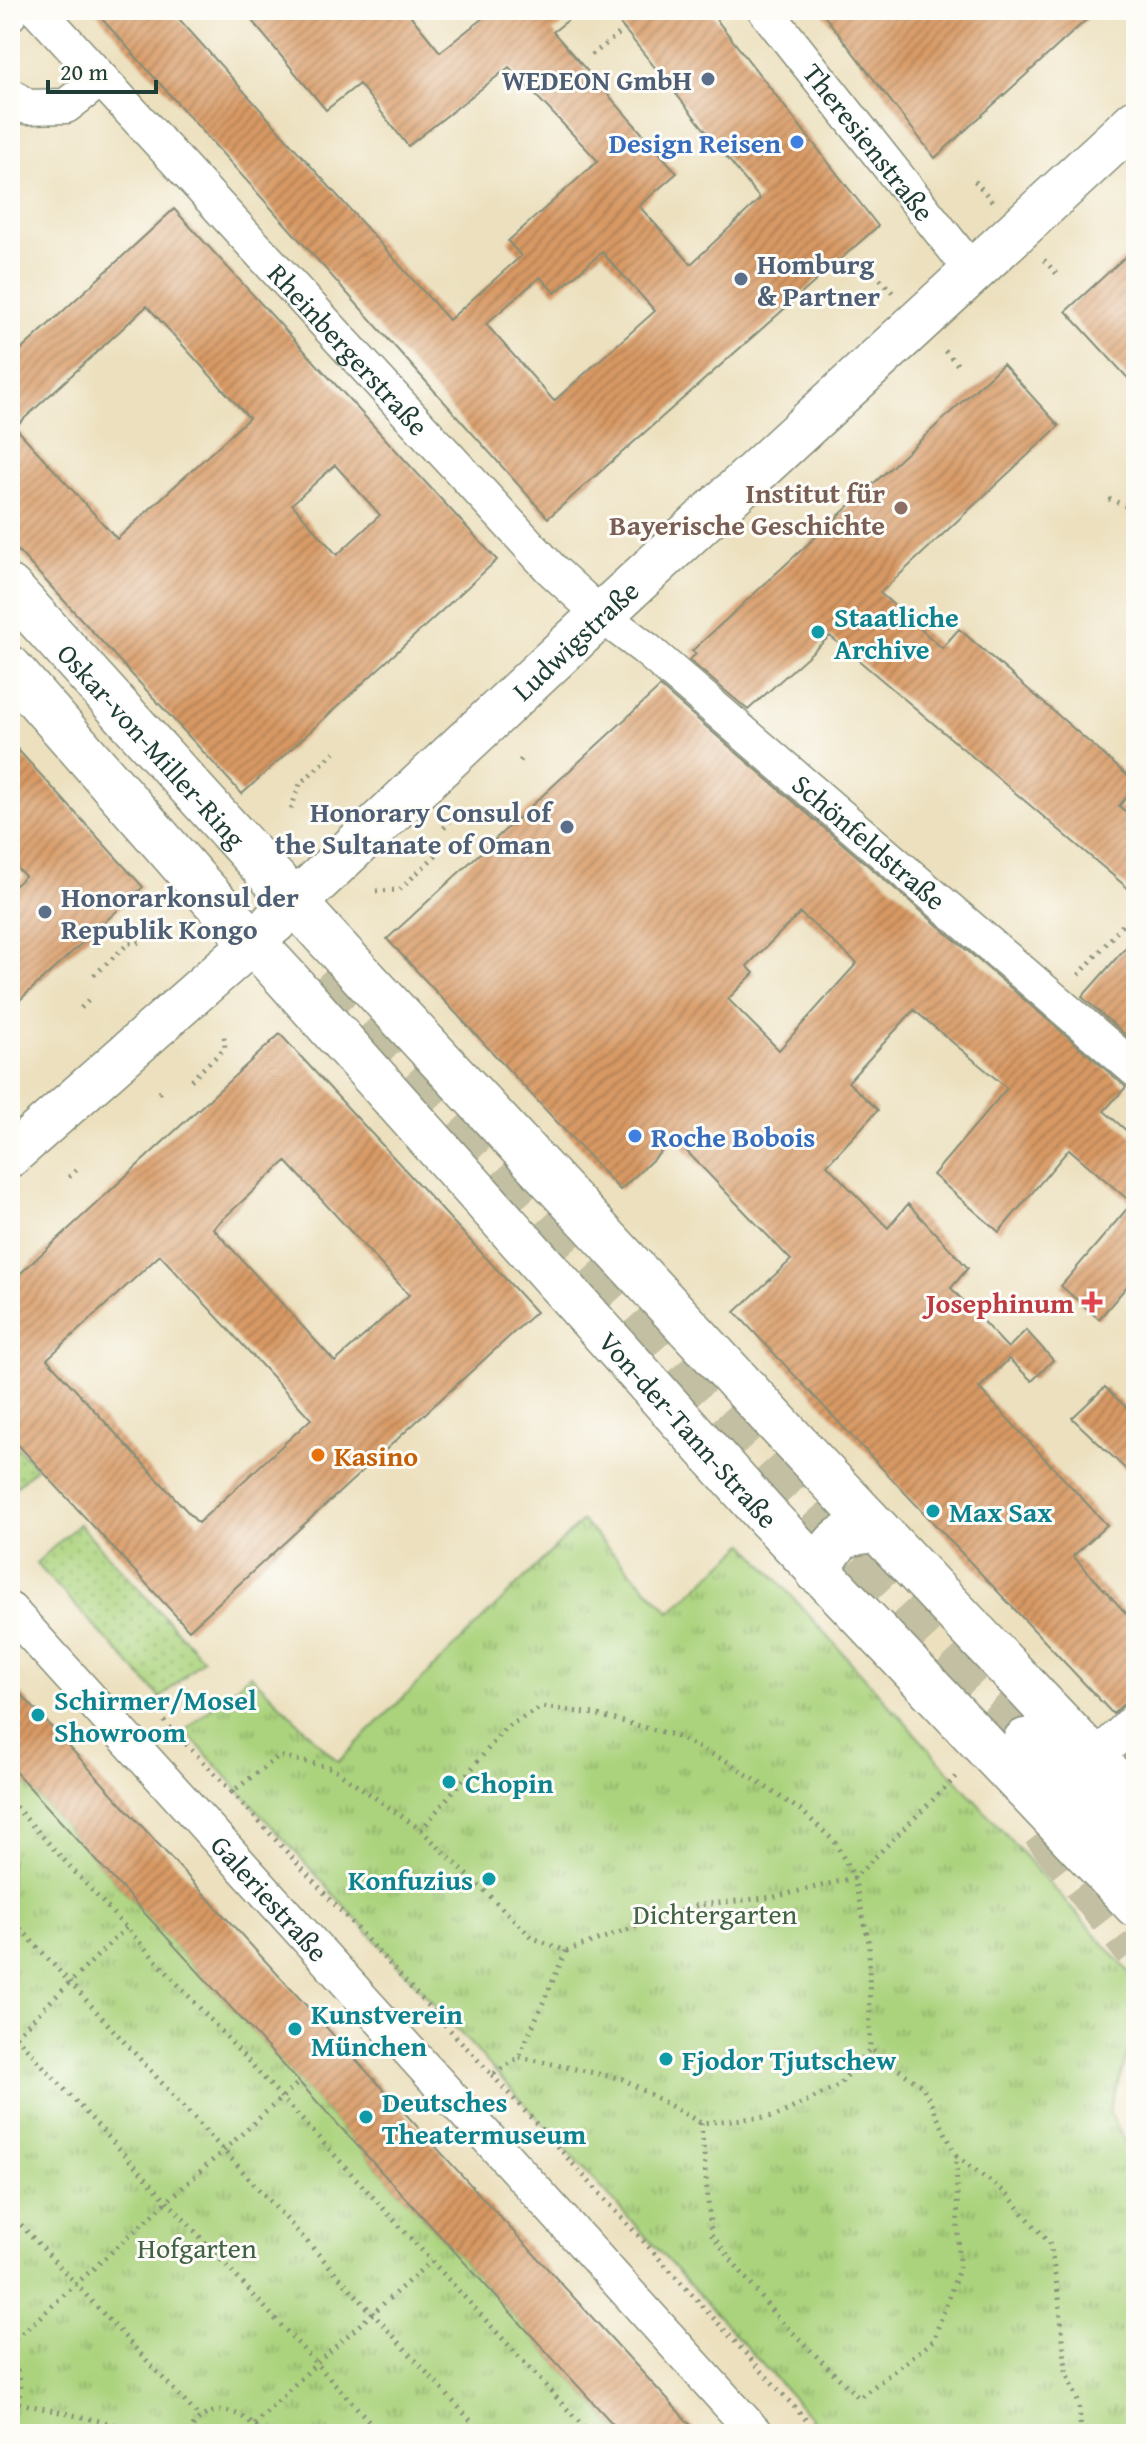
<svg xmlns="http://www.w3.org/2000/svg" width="1146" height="2444" font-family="'Gentium Book Plus',serif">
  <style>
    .grass { fill: url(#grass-dots); stroke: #658858; stroke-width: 2 }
    .park { fill: url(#park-tufts); stroke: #658858; stroke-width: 2 }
    .building { fill: url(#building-hatch); fill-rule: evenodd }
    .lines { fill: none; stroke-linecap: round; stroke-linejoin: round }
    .secondary-tunnel { stroke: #c3bfa2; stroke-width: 44; stroke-dasharray: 44 22; stroke-linecap: butt }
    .minor-casing { stroke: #868e79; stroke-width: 37 }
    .tertiary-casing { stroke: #868e79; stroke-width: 45 }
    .secondary-casing { stroke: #868e79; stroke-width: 47 }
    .path { stroke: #868e79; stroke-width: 5; stroke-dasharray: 2 6; stroke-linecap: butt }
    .minor { stroke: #fff; stroke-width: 34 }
    .tertiary { stroke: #fff; stroke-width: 42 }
    .secondary { stroke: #fff; stroke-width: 44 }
    .service-dot { fill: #5c6f8a; stroke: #fdfcf7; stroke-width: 3 }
    .shop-dot { fill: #3f7fe0; stroke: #fdfcf7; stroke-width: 3 }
    .education-dot { fill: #8d6e63; stroke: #fdfcf7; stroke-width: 3 }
    .culture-dot { fill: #0f9aa8; stroke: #fdfcf7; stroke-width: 3 }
    .health-dot { fill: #e0444e; stroke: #fdfcf7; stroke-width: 3 }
    .food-dot { fill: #e8710a; stroke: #fdfcf7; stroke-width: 3 }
    .labels { text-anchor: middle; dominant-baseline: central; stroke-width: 6; stroke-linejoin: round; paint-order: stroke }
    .service-label { font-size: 28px; font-weight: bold; fill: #4e5e75; stroke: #fdfcf7; text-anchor: end }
    .street-label { font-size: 28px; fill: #1f3d34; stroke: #fdfcf7 }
    .shop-label { font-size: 28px; font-weight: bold; fill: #366cbe; stroke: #fdfcf7; text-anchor: end }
    .education-label { font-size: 28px; font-weight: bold; fill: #785e54; stroke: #fdfcf7; text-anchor: end }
    .culture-label { font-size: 28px; font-weight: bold; fill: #0d838f; stroke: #fdfcf7; text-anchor: start }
    .health-label { font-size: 28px; font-weight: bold; fill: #be3a42; stroke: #fdfcf7; text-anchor: end }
    .food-label { font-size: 28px; font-weight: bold; fill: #c56008; stroke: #fdfcf7; text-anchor: start }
    .park-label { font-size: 28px; fill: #426246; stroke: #fdfcf7 }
  </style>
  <defs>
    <pattern id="grass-dots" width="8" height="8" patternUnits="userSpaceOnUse" patternTransform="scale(2)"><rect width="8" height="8" fill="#abd37d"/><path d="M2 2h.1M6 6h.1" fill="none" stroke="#8bac67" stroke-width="1.8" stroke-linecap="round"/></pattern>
    <pattern id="park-tufts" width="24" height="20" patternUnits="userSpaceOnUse" patternTransform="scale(2)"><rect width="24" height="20" fill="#abd37d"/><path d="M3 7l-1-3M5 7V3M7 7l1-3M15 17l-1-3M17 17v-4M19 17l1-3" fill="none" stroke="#8bac67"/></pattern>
    <pattern id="building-hatch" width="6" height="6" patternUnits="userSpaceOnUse" patternTransform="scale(2)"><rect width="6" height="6" fill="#d89964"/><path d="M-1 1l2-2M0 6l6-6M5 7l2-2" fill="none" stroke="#af7e53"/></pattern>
  </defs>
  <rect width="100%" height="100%" fill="#fdfcf7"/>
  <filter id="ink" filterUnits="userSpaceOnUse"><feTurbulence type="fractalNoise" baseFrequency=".0125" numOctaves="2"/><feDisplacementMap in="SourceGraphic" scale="16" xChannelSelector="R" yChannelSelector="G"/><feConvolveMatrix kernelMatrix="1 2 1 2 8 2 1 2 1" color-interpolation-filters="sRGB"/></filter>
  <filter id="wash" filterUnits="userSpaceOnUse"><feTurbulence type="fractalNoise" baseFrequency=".006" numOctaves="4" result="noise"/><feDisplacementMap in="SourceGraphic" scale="32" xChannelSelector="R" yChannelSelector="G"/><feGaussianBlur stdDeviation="1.8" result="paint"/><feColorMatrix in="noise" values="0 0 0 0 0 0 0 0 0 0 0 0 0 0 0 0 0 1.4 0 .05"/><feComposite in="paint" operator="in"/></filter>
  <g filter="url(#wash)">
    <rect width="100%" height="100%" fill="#ece0be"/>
    <path class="grass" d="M10,1440L36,1468L10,1492Z
      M79,1524L203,1659L161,1698L36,1563Z"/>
    <path class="park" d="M582,1521L670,1612L745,1544L1136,1980V2029L1109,2111L1136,2163V2434H796L812,2419L185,1731L250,1674L338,1762Z
      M10,1766L622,2434H10Z"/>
    <g id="blocks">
      <path class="building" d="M94,10H171L449,320L521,256L508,241L598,161L509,67L408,146L359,84L326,110L243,10H406L440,52L493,10H581L553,32L677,173L639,206L691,264L760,199L609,10H709L878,226L548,518ZM602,252L655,311L554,401L486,324L540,277L555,293Z
        M820,10H1097L935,158Z
        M174,209L497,560L242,794L10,542V360ZM147,306L249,418L117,539L15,427ZM335,465L380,515L337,555L292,504Z
        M1136,247V387L1066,311Z
        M1003,364L1059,426L880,593L942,648L959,629L1136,783V786L1119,806L1136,820V895L830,636L748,710L689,660L696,654L692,651Z
        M660,687L1126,1087L1104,1111L1136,1139V1276L1099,1319L1061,1286L1132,1203L1069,1149L999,1232L933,1175L1007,1088L914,1010L848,1082L878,1110L827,1165L888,1228L908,1204L968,1268L951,1288L1008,1348L1026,1330L1053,1360L1032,1381L1009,1359L979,1388L1107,1525L1073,1556L1136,1624V1692L1113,1714L735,1312L791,1260L675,1139L620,1190L387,939ZM800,913L857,963L779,1050L728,999L754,973L747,966Z
        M10,741L143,887L10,1009V890L25,876L10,861Z
        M1136,936V1044L1082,997Z
        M280,1034L536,1312L189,1630L10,1436V1283ZM286,1161L409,1295L335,1362L213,1228ZM160,1255L311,1419L198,1523L47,1359Z
        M1105,1387L1136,1417V1479L1072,1418Z
        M10,1682L160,1846L699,2434H622L299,2082L10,1766Z"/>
    </g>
  </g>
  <g filter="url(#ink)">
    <use href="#blocks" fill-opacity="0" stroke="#868e79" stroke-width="2"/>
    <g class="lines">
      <path class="secondary-tunnel" d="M327,969L864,1567L1025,1741
        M1043,1830L1136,1950"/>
      <g class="minor-casing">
        <g id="minor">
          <path id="s1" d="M38,10L551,569L601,615L646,649L1136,1070"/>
          <path id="s2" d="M765,10L973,272"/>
          <path d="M10,14L11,10"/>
          <path d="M10,95L27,107L66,106L101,79"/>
          <path id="s3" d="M10,1610L756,2434"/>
          <path d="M1094,1760L1136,1719"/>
        </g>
      </g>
      <g class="tertiary-casing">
        <path id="tertiary" d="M10,1156L252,943"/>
      </g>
      <g class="secondary-casing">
        <g id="secondary">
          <path id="s4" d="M10,588L328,939L817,1466L1136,1803"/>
          <path id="s5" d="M10,668L200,885L286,978L765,1514L1136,1905"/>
          <path id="s6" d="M273,923L601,615L1136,121"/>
          <path d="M818,1572C836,1538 839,1533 878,1530"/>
          <path d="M1025,1741L1136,1860"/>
        </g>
      </g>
      <path class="path" d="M592,55L625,29
        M975,181L992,201
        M1044,260L1057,274
        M875,273L893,293
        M945,351L958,365
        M1109,499L1126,506L1136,497
        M520,761L524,756
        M291,809L300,784L339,748
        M444,828L450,822
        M376,891L399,890L437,854
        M94,975L129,943L145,942
        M1079,975L1136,910
        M81,1008L90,999
        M191,1080L225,1048L224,1033
        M159,1093L165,1089
        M69,1177L77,1169
        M164,1721L232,1792L279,1756L333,1768L421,1830L533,1938L566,1951L698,1905L774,1897L854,1878L959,1774
        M232,1792L436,2015
        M10,1801L590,2434
        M421,1830L506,1727L542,1707L594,1714L673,1735L728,1762L803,1812L835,1842L854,1878L869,1942L870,2049L838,2086L776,2116L701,2123L623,2079L519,2057
        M10,1917L483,2434
        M428,2023L436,2015L492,2075L519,2057L566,1951
        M10,2030L381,2434
        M10,2041L126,1928
        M492,2075L819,2434
        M701,2123L711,2234L776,2316L859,2398L933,2341L959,2269L956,2155L923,2087L870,2049
        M956,2156L1006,2193L1050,2244L1059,2298L1066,2370L1079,2404L1081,2434
        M10,2213L200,2418
        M10,2344L299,2082
        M10,2356C24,2377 23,2401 10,2423
        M19,2403L158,2434
        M254,2424L317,2363L431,2261
        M189,2434C204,2400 243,2407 261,2434"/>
      <use href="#minor" class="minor"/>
      <use href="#tertiary" class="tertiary"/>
      <use href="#secondary" class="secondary"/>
    </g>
  </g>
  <g class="service-dot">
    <circle cx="708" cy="79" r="8"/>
    <circle cx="741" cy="279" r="8"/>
    <circle cx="567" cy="827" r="8"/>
    <circle cx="45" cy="912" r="8"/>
  </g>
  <g class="shop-dot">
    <circle cx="797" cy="142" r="8"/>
    <circle cx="635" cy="1136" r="8"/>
  </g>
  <circle class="education-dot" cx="901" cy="508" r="8"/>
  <g class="culture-dot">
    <circle cx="818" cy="632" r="8"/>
    <circle cx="933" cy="1511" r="8"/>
    <circle cx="38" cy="1715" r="8"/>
    <circle cx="449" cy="1782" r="8"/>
    <circle cx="489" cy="1879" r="8"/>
    <circle cx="295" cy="2029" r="8"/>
    <circle cx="666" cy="2059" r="8"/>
    <circle cx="366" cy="2117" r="8"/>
  </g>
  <path class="health-dot" d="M1088 1290h8v8h8v8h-8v8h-8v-8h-8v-8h8z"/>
  <circle class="food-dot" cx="318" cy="1455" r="8"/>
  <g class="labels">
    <g class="service-label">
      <text x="692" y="79">WEDEON GmbH</text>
      <text x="757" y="263" text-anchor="start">Homburg<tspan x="757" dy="32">&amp; Partner</tspan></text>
      <text x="551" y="811">Honorary Consul of<tspan x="551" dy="32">the Sultanate of Oman</tspan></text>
      <text x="61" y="896" text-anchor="start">Honorarkonsul der<tspan x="61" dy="32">Republik Kongo</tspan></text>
    </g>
    <g class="street-label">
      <text stroke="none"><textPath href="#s2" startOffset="168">Theresienstraße</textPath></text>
      <text stroke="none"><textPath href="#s1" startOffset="460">Rheinbergerstraße</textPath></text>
      <text stroke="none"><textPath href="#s6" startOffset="414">Ludwigstraße</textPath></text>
      <text stroke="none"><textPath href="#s4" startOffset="212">Oskar-von-Miller-Ring</textPath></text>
      <text stroke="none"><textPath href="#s1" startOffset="1178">Schönfeldstraße</textPath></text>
      <text stroke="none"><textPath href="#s5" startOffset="1020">Von-der-Tann-Straße</textPath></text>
      <text stroke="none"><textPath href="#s3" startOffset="388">Galeriestraße</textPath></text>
    </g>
    <g class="shop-label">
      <text x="781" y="142">Design Reisen</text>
      <text x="651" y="1136" text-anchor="start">Roche Bobois</text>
    </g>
    <g class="education-label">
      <text x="885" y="492">Institut für<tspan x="885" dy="32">Bayerische Geschichte</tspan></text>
    </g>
    <g class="culture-label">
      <text x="834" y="616">Staatliche<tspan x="834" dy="32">Archive</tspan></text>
      <text x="949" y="1511">Max Sax</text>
      <text x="54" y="1699">Schirmer/Mosel<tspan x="54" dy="32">Showroom</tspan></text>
      <text x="465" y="1782">Chopin</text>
      <text x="473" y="1879" text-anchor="end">Konfuzius</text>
      <text x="311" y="2013">Kunstverein<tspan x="311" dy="32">München</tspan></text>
      <text x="682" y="2059">Fjodor Tjutschew</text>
      <text x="382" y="2101">Deutsches<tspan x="382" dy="32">Theatermuseum</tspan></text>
    </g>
    <g class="health-label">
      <text x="1074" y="1302">Josephinum</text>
    </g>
    <g class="food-label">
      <text x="334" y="1455">Kasino</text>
    </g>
    <g class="park-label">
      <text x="715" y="1913">Dichtergarten</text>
      <text x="197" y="2247">Hofgarten</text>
    </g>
  </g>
  <rect width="1146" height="2444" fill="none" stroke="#fdfcf7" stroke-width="40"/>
  <path d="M48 80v12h108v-12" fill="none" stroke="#1f3d34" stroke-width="4"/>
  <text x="60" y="80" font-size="24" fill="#1f3d34" stroke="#fdfcf7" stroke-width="6" paint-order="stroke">20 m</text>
</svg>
